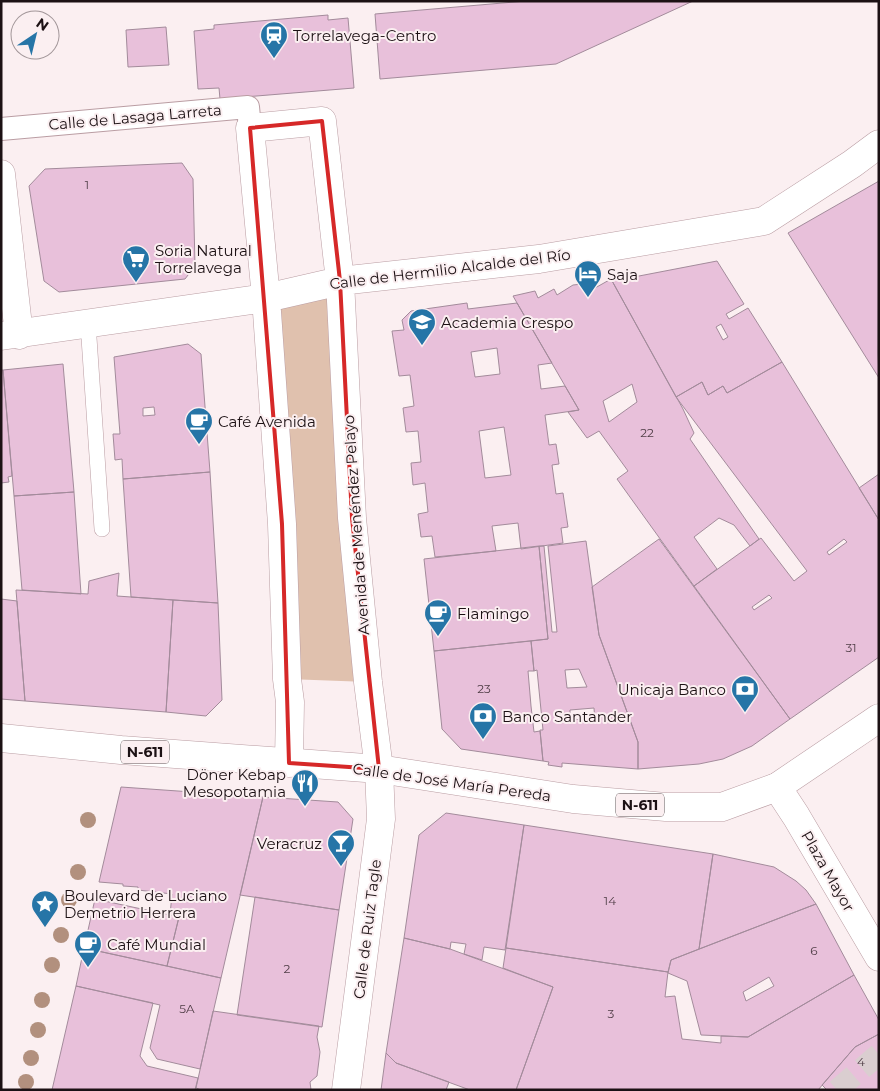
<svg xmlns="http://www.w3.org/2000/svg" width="880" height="1091" font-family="Montserrat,sans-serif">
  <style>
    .green { fill: #e0c1ae }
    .building { fill: #e8c0da; stroke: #a38b9b; fill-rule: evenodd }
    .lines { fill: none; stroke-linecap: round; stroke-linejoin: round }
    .pedestrian-tunnel { stroke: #daced0; stroke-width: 22; stroke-dasharray: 22 11; stroke-linecap: butt }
    .service-casing { stroke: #ba9da3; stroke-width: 16 }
    .pedestrian-casing { stroke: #ba9da3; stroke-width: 24 }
    .minor-casing { stroke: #ba9da3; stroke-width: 29 }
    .trunk-casing { stroke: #ba9da3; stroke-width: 29 }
    .service { stroke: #fff; stroke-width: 15 }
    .pedestrian { stroke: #fff; stroke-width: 22 }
    .minor { stroke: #fff; stroke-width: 28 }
    .trunk { stroke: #fff; stroke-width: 28 }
    .tree { fill: #b2907e }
    .marked { fill: none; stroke: #d62828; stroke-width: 4; stroke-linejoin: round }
    .labels { text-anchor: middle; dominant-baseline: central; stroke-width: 4; stroke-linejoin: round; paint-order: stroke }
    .number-label { font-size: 12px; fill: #4f3d46 }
    .shield { fill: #fbeff1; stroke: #5f5456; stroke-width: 1 }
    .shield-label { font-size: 14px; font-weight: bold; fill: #1c1114 }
    .poi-label { font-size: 15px; fill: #1c1114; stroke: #fbeff1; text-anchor: start }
    .street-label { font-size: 15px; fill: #1c1114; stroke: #fbeff1 }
  </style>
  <rect width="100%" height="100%" fill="#fbeff1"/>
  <path class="green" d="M340,281L368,682L287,679L266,298Z"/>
  <path class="building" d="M526,1H693L556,64L380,79L375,14Z
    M328,15V20L348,18L354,88L220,99L219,88L198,89L194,31L214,29V25Z
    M166,27L169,65L128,67L126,30Z
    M182,163L193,179L195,266L185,279L59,292L44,281L29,186L45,169Z
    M879,181L878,353L879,378L788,233Z
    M717,261L744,304L726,314L729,319L748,308L782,362L727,393L723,386L708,395L702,382L676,397L611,279L639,276ZM721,324L728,337L723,340L716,327Z
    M611,279L683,409L694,433L690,439L759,539L750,546L734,525L719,518L694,537L717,569L694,586L617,479L628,471L599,431L587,438L568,412L579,410L513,296L535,291L538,298L554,289L557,295L573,285L592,283L595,288ZM632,384L637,402L609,422L603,401Z
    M467,303L468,309L517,303L552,363L538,365L541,389L565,386L579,410L545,415L549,445L556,444L559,464L552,465L556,494L563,493L568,527L561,528L563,543L521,549L518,523L492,526L496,551L435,557L432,536L421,537L418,514L428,512L425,483L413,485L411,463L421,462L418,431L406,432L403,408L414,406L410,375L399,376L392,331L404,330L402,320L411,311ZM497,348L500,374L475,377L471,352ZM504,427L511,475L485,478L479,431Z
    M188,344L201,354L210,472L123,479L122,459L115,460L113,434H120L114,357ZM154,407L155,415L143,416V408Z
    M782,362L879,520V657L790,719L694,586L761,538L794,581L807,571L676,397L702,382L708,395L723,386L727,393ZM844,539L847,542L829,555L827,552ZM769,595L772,598L754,610L752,607Z
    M63,364L74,492L14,496L3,370Z
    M1,370H3L12,476L8,477L9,482L1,483Z
    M210,472L218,603L131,597L123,479Z
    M879,474V520L859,488Z
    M74,492L81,594L22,590L14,496Z
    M659,539L790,719L752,746L723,759L699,764L638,769V742L599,635L592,587Z
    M586,541L599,635L638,742V769L562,763V767L548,765L549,762L543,761L540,730H543L537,670L534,671L531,641L548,639L539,546H544L552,632H557L548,546ZM579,669L587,687L567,688L565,670ZM594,708L595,723L570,718V710Z
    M539,546L548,639L434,651L424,559Z
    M119,573L117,596L173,600L166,712L25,701L16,590L88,594L89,581Z
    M1,599L17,601L25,701L1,699Z
    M173,600L218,603L222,700L206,716L166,712Z
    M531,641L534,671H528L531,706L534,732L540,731L543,761L461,749L442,729L434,651Z
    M121,787L263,797L221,978L167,966L179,917L170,915L172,894L138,890V887L123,886V884L99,882Z
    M263,797L338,802L353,819L339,910L240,895Z
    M446,813L524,825L505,950L484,947L482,960L464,954L466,944L451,942L450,949L404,938L419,835Z
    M524,825L713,854L699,949L671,960L668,972L506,948Z
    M713,854L774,867L796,881L806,890L816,904L699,949Z
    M255,897L339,910L322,1027L237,1015Z
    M95,899L179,917L167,966L84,948Z
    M816,904L854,975L748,1037L701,1035L687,981L668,973L671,960ZM769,977L774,986L746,1001L743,992Z
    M404,938L450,949L553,987L516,1090H470L396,1063L386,1053Z
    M84,948L221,978L200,1069L157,1059L150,1048L160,1005L76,986Z
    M506,948L668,972L665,997L675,996L682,1039L721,1043V1036L748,1037L854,975L879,1020V1034L855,1047L818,1090H516L553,987L503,968Z
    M76,986L153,1003L140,1056L147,1066L198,1078L195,1090H52Z
    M213,1011L319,1026L317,1037L320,1052L317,1076L310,1082L311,1090H201L196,1088Z
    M879,1034V1090H827L822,1085L855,1047Z
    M386,1053L396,1063L449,1082L446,1090H381Z"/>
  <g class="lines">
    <path class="pedestrian-tunnel" d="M837,1090L879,1054"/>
    <g class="service-casing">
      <path id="service" d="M88,323L102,529"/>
    </g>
    <g class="pedestrian-casing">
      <path id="pedestrian" d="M1,129L248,107L250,128"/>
    </g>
    <g class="minor-casing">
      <path id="minor" d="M1,174L19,335
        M1,336L266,298L340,281L539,259L764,221L852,164L879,144
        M289,763L290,702L287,679L282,524L266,298L250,128L322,121L340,281L352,518L368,682L379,769L381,819L346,1090
        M777,787L796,816L879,957"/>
    </g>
    <g class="trunk-casing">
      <path id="trunk" d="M1,738L121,750L379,769L573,799L666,807H722L777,787L879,718"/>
    </g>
    <use href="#service" class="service"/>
    <use href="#pedestrian" class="pedestrian"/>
    <use href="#minor" class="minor"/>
    <use href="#trunk" class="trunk"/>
  </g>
  <g class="tree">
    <circle cx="88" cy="820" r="8"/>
    <circle cx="78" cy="872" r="8"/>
    <circle cx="69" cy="900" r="8"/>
    <circle cx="61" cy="935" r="8"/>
    <circle cx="52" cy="965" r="8"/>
    <circle cx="42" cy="1000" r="8"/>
    <circle cx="38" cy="1030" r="8"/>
    <circle cx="31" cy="1058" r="8"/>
    <circle cx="26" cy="1082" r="8"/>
  </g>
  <path class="marked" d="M322,121L340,281L352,518L379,769L289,763L282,524L250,128Z"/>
  <defs>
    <g id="station-pin" transform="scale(1.4375)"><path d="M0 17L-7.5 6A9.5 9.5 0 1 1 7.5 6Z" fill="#2675a7" stroke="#fbeff1"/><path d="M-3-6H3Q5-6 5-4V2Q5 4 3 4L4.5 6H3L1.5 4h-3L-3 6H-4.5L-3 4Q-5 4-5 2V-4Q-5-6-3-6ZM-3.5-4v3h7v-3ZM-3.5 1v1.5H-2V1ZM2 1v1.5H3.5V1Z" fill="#fff"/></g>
    <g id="supermarket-pin" transform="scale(1.4375)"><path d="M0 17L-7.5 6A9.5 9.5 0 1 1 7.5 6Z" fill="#2675a7" stroke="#fbeff1"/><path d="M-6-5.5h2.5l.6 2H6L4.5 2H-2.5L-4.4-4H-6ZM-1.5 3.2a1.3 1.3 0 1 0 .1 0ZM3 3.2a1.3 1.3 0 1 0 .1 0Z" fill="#fff"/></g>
    <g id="hotel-pin" transform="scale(1.4375)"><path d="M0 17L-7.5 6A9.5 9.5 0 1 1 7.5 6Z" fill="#2675a7" stroke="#fbeff1"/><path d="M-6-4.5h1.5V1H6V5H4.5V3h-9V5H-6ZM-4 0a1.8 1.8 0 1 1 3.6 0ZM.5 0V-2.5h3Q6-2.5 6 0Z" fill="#fff"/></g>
    <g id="school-pin" transform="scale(1.4375)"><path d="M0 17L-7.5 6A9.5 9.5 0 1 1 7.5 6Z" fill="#2675a7" stroke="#fbeff1"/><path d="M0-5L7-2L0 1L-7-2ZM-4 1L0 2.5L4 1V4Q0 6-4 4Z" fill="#fff"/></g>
    <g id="cafe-pin" transform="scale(1.4375)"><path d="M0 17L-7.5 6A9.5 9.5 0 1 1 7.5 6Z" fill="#2675a7" stroke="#fbeff1"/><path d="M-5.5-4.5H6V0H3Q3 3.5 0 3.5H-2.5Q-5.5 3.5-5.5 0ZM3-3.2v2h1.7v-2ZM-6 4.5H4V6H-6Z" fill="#fff"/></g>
    <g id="bank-pin" transform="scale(1.4375)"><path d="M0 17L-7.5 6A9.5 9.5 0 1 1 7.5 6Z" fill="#2675a7" stroke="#fbeff1"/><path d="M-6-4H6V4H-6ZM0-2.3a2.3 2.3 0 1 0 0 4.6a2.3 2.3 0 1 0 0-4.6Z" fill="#fff"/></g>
    <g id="restaurant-pin" transform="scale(1.4375)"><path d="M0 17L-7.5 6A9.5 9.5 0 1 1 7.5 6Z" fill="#2675a7" stroke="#fbeff1"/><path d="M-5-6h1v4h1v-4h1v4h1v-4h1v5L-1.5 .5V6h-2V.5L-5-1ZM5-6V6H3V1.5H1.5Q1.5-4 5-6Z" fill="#fff"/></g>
    <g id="bar-pin" transform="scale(1.4375)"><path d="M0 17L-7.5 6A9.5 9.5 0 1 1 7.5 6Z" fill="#2675a7" stroke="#fbeff1"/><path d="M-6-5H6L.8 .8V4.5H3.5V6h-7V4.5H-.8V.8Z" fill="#fff"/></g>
    <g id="sight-pin" transform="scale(1.4375)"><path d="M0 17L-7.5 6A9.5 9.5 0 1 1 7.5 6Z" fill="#2675a7" stroke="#fbeff1"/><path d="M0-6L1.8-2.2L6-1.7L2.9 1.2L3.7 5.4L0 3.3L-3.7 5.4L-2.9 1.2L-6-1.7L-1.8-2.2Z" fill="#fff"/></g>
  </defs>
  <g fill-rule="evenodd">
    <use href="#station-pin" x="274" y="35"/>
    <use href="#supermarket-pin" x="136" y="259"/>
    <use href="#hotel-pin" x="588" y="274"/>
    <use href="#school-pin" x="422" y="322"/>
    <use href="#cafe-pin" x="199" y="421"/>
    <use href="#cafe-pin" x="438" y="613"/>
    <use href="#bank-pin" x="745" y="689"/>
    <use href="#bank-pin" x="483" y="716"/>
    <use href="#restaurant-pin" x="305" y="783"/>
    <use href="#bar-pin" x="341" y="843"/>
    <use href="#sight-pin" x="45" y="904"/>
    <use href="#cafe-pin" x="88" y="944"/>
  </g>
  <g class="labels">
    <g class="number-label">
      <text x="87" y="184">1</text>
      <text x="647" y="432">22</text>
      <text x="851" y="647">31</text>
      <text x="484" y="688">23</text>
      <text x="610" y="900">14</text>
      <text x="814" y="950">6</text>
      <text x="287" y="968">2</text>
      <text x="187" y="1008">5A</text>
      <text x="611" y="1013">3</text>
      <text x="861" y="1061">4</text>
    </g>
    <g class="shield">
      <rect x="121" y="740.5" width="48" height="23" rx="4"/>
      <rect x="616" y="793.5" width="48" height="23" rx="4"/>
    </g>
    <g class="shield-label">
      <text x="145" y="752">N-611</text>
      <text x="640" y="805">N-611</text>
    </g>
    <g class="poi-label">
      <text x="293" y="35">Torrelavega-Centro</text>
      <text x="155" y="250">Soria Natural<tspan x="155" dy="17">Torrelavega</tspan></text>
      <text x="607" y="274">Saja</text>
      <text x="441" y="322">Academia Crespo</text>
      <text x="218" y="421">Café Avenida</text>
      <text x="457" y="613">Flamingo</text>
      <text x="726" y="689" text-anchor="end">Unicaja Banco</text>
      <text x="502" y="716">Banco Santander</text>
      <text x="286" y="774" text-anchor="end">Döner Kebap<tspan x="286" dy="17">Mesopotamia</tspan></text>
      <text x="322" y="843" text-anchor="end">Veracruz</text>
      <text x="64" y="895">Boulevard de Luciano<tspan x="64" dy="17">Demetrio Herrera</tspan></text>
      <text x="107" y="944">Café Mundial</text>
    </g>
    <g class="street-label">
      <text transform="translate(135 117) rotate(-5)">Calle de Lasaga Larreta</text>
      <text transform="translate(450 269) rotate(-7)">Calle de Hermilio Alcalde del Río</text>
      <text transform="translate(356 525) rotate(-94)">Avenida de Menéndez Pelayo</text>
      <text transform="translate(452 782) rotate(8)">Calle de José María Pereda</text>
      <text transform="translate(828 871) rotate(60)">Plaza Mayor</text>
      <text transform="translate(367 929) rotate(-83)">Calle de Ruiz Tagle</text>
    </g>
  </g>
  <rect width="880" height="1091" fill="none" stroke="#1c1114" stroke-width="5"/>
  <g transform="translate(35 35) rotate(35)"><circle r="24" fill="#fbeff1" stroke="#a29699"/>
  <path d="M0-4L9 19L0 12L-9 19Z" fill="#2675a7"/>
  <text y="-8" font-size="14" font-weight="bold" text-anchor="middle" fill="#1c1114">N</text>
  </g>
</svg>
